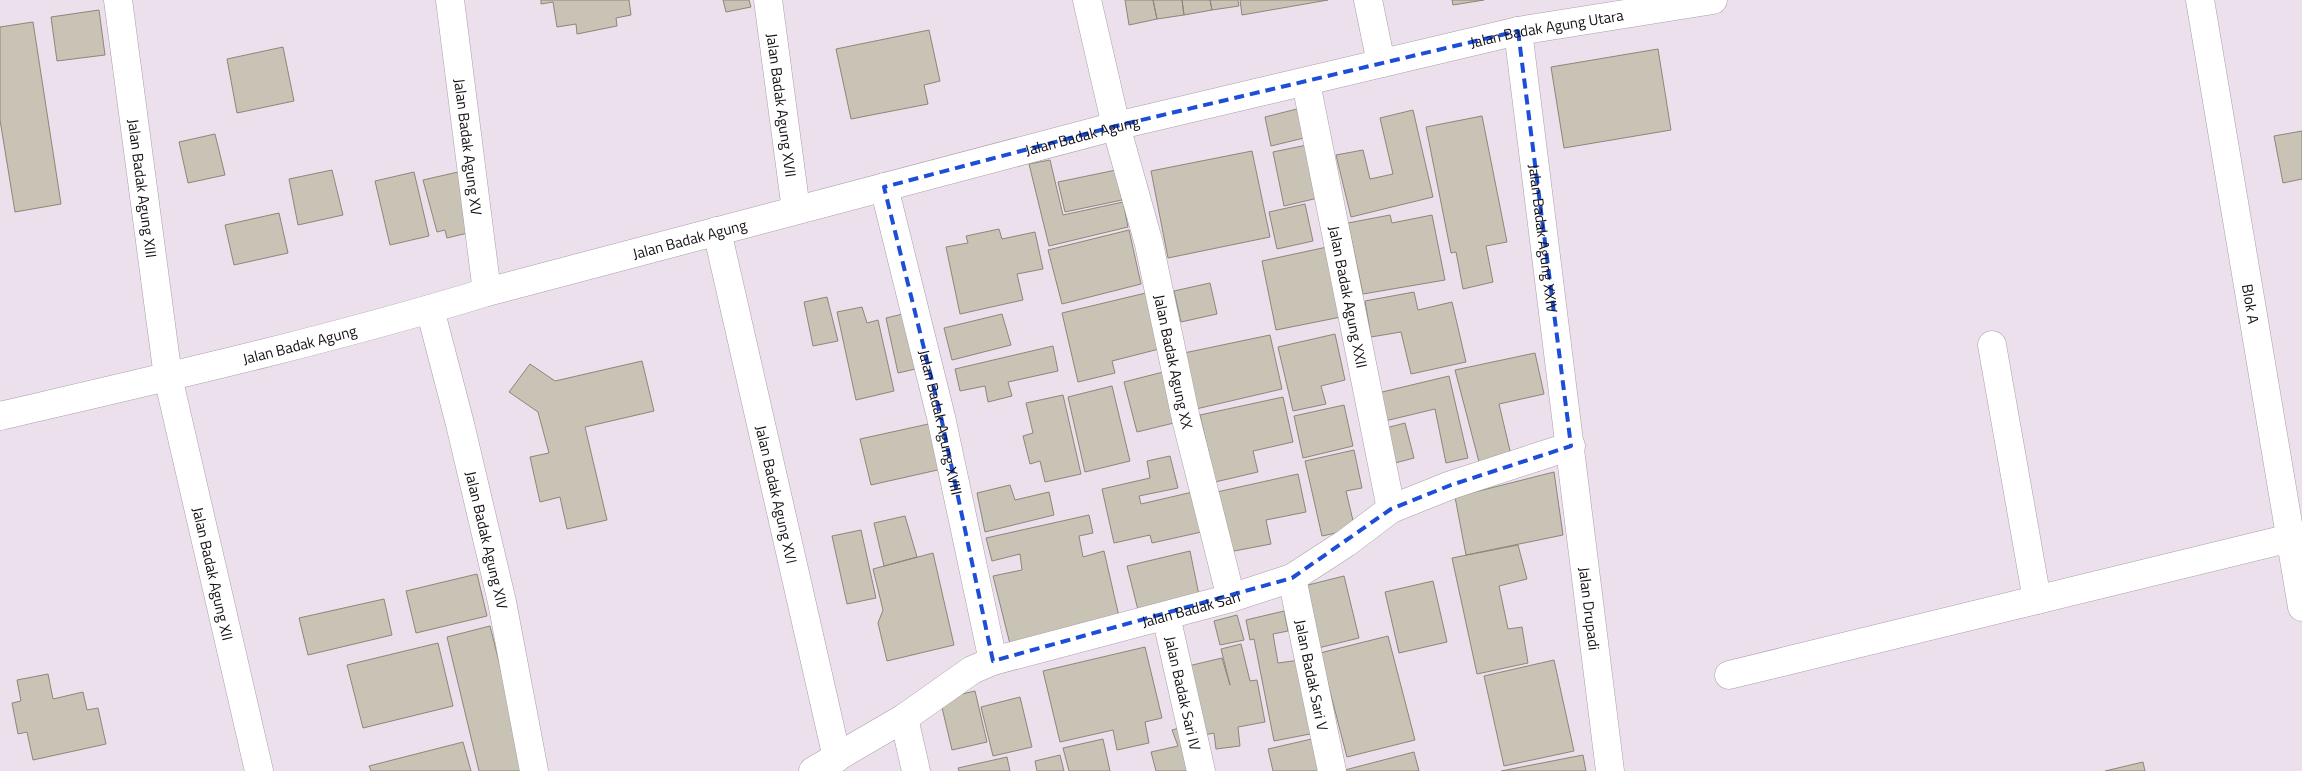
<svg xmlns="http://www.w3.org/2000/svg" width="2302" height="771" font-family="'Titillium Web',sans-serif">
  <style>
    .building { fill: #c8c3b4; stroke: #8c8779 }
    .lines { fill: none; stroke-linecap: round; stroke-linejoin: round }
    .minor-casing { stroke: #a99eaa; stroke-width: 29 }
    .minor { stroke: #fff; stroke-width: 28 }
    .marked { fill: none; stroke: #1d4ed8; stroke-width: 4; stroke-dasharray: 10 6; stroke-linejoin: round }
    .labels { text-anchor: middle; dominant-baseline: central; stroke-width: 4; stroke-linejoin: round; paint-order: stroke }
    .street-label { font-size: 15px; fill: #141014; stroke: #f9edfa }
  </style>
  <rect width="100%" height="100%" fill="#ece0ec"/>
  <path class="building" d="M541,0H629L631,15L616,18L617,26L577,34L576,24L557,27L553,2L541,4Z
    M723,0H749L751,7L726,12Z
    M1125,0H1153L1157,19L1129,25Z
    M1153,0H1182L1184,15L1157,19Z
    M1182,0H1210L1212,10L1184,15Z
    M1210,0H1238L1239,6L1212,10Z
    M1240,0H1328L1242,15Z
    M1452,0H1484L1453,5Z
    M99,10L105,55L57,61L51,17Z
    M33,22L61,204L15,212L0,120V27Z
    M929,30L940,81L924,85L928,104L851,119L836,49Z
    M283,47L294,101L237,113L227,59Z
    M1658,49L1671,130L1564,148L1551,67Z
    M1297,109L1304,138L1271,146L1265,117Z
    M1413,110L1433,197L1351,217L1336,155L1363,150L1370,179L1393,174L1380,118Z
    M1482,116L1507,242L1486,246L1493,282L1463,289L1456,252L1451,253L1426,127Z
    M2302,131V179L2283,183L2274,136Z
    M215,134L225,175L188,183L179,142Z
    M1307,145L1318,198L1284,206L1273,152Z
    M1252,151L1270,237L1168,258L1151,171Z
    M1050,160L1063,215L1123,202L1128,227L1049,246L1029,164Z
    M332,170L343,215L298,225L289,179Z
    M1116,170L1122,200L1065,212L1058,182Z
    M414,172L429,236L390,245L375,181Z
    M458,172L472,232L447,238L445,230L437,232L423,180Z
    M1305,204L1313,241L1277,249L1269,212Z
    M279,213L288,253L234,265L225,225Z
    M1390,215L1392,223L1432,215L1445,280L1363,294L1348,223Z
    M999,229L1002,239L1035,232L1043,269L1017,274L1023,300L960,314L946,247L968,243L966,236Z
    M1129,230L1141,284L1062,304L1048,250Z
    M1327,247L1341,317L1276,330L1262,261Z
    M1210,283L1217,314L1181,322L1174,291Z
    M1150,292L1163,348L1112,361L1115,373L1078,382L1062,313Z
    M1414,292L1418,310L1452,302L1466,362L1411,374L1401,332L1371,337L1365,301Z
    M827,297L838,341L813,346L804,302Z
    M862,307L867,323L878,320L894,391L856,400L837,312Z
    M907,313L920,368L898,373L886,318Z
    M1002,314L1011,345L952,360L944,328Z
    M1335,334L1345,380L1321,386L1326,404L1293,411L1278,347Z
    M1270,335L1282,389L1196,409L1184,353Z
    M1053,346L1058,371L1008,382L1012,396L988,402L985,386L960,391L955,369Z
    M1535,353L1544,394L1499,404L1511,455L1479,462L1455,370Z
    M642,361L654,411L585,427L607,520L567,529L560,497L540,502L530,457L549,453L538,412L509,392L530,364L555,381Z
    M1171,370L1182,421L1137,432L1124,382Z
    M1449,376L1468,458L1446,463L1435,409L1385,421L1378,393Z
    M1112,386L1130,461L1085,472L1068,397Z
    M1063,395L1081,474L1045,482L1040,461L1030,464L1023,436L1033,433L1026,403Z
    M1283,397L1293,442L1253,451L1258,472L1215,482L1200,415Z
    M1344,405L1353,446L1303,458L1294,416Z
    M933,423L942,469L871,485L860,439Z
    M1405,423L1414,458L1395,463L1386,428Z
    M1354,450L1362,488L1346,491L1355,529L1322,536L1305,461Z
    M1170,456L1178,488L1139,496L1141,504L1197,491L1206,531L1152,543L1150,535L1114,543L1102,489L1150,478L1147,461Z
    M1554,472L1563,535L1466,555L1455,497Z
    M1298,474L1306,512L1266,520L1271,544L1229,552L1217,492Z
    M1010,485L1015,500L1049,492L1054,515L985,532L977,493Z
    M1089,515L1093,533L1079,536L1083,557L1104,551L1120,621L1011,648L993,576L1022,570L1020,554L992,561L986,538Z
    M905,516L917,557L884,566L874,523Z
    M861,530L876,598L847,604L832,536Z
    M1518,545L1527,579L1499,586L1508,629L1522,627L1528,663L1477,674L1452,558Z
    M1190,551L1200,600L1139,614L1127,566Z
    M933,553L954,645L887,661L878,623L883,610L873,569Z
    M477,574L487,616L416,633L406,591Z
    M1344,576L1359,638L1314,649L1300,587Z
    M1433,581L1447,642L1399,653L1385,592Z
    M384,599L392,635L308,655L299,618Z
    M1284,611L1288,631L1273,634L1278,663L1300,660L1315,733L1274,741L1254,639L1250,640L1246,620Z
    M1237,615L1244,640L1220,645L1214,621Z
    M490,626L526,770L524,771H479L447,637Z
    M1388,636L1415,740L1347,757L1320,653Z
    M438,643L453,706L363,728L347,665Z
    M1241,644L1250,681L1257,680L1265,722L1238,727L1240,746L1216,749L1214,733L1199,736L1184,667L1222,658L1230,685L1221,649Z
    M1145,647L1162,718L1145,722L1149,743L1117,750L1113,730L1060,742L1043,671Z
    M1554,660L1574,751L1504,766L1484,676Z
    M48,674L53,699L83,692L87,710L98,708L106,744L33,760L27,732L18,734L12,703L21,701L17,680Z
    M975,691L987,742L952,750L940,699Z
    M1020,697L1032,747L993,756L981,707Z
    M1186,726L1196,771H1156L1151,752L1178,746L1172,730Z
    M1316,738L1323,771H1273L1268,749Z
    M1103,739L1110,771H1069L1063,748Z
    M463,742L471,771H371L369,766Z
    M1414,752L1419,771H1341Z
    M1060,755L1064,771H1037L1035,761Z
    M1583,755L1586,771H1501Z
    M1007,757L1010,771H959L958,768Z
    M2143,762L2145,771H2105Z"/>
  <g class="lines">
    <g class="minor-casing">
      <g id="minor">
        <path id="s1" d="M118,0L168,377L259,771"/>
        <path id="s2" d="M450,0L487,292"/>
        <path id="s3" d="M768,0L796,210"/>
        <path id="s4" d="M1087,0L1116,126L1149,244L1186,419L1231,598"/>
        <path d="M1368,0L1381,63"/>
        <path id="s5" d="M2200,0L2302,607"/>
        <path id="s6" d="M1518,31L1610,771"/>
        <path id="s7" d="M1306,83L1391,509"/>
        <path id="s8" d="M884,187L941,417L993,661"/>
        <path id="s9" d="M717,231L837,758"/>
        <path id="s10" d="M430,309L460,424L502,602L534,771"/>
        <path d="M1992,345L2037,600"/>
        <path id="s11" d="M0,416C163,378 327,341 487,292L1116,126L1518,31L1713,0"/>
        <path id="s12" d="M1292,578L1332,771"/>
        <path id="s13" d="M1166,616L1201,771"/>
        <path d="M1729,675L2290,538"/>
        <path d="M904,718L916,771"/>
        <path id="s14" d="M813,771L904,718L972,670L993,661L1231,598L1292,578L1346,543L1391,509L1451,485L1571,446"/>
      </g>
    </g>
    <use href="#minor" class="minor"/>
  </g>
  <path class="marked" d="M1518,31L1571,446L1451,485L1391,509L1292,578L993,661L941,417L884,187L1116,126Z"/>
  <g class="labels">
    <g class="street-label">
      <text stroke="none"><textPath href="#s11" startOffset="1595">Jalan Badak Agung Utara</textPath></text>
      <text stroke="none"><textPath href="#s3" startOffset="106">Jalan Badak Agung XVII</textPath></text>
      <text stroke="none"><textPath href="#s11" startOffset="1118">Jalan Badak Agung</textPath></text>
      <text stroke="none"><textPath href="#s2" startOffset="148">Jalan Badak Agung XV</textPath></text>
      <text stroke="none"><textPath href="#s1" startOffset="190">Jalan Badak Agung XIII</textPath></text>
      <text stroke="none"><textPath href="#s11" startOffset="712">Jalan Badak Agung</textPath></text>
      <text stroke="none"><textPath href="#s6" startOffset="209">Jalan Badak Agung XXIV</textPath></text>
      <text stroke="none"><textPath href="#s7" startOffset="218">Jalan Badak Agung XXII</textPath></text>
      <text stroke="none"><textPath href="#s5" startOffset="308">Blok A</textPath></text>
      <text stroke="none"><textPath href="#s11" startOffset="308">Jalan Badak Agung</textPath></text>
      <text stroke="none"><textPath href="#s4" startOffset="372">Jalan Badak Agung XX</textPath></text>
      <text stroke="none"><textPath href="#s8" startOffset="242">Jalan Badak Agung XVIII</textPath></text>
      <text stroke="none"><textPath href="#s9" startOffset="270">Jalan Badak Agung XVI</textPath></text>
      <text stroke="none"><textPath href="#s10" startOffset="238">Jalan Badak Agung XIV</textPath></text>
      <text stroke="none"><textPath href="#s1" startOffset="582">Jalan Badak Agung XII</textPath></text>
      <text stroke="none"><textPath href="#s14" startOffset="416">Jalan Badak Sari</textPath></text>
      <text stroke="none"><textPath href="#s6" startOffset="582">Jalan Drupadi</textPath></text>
      <text stroke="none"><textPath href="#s12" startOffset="99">Jalan Badak Sari V</textPath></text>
      <text stroke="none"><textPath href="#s13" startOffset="79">Jalan Badak Sari IV</textPath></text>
    </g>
  </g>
</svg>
